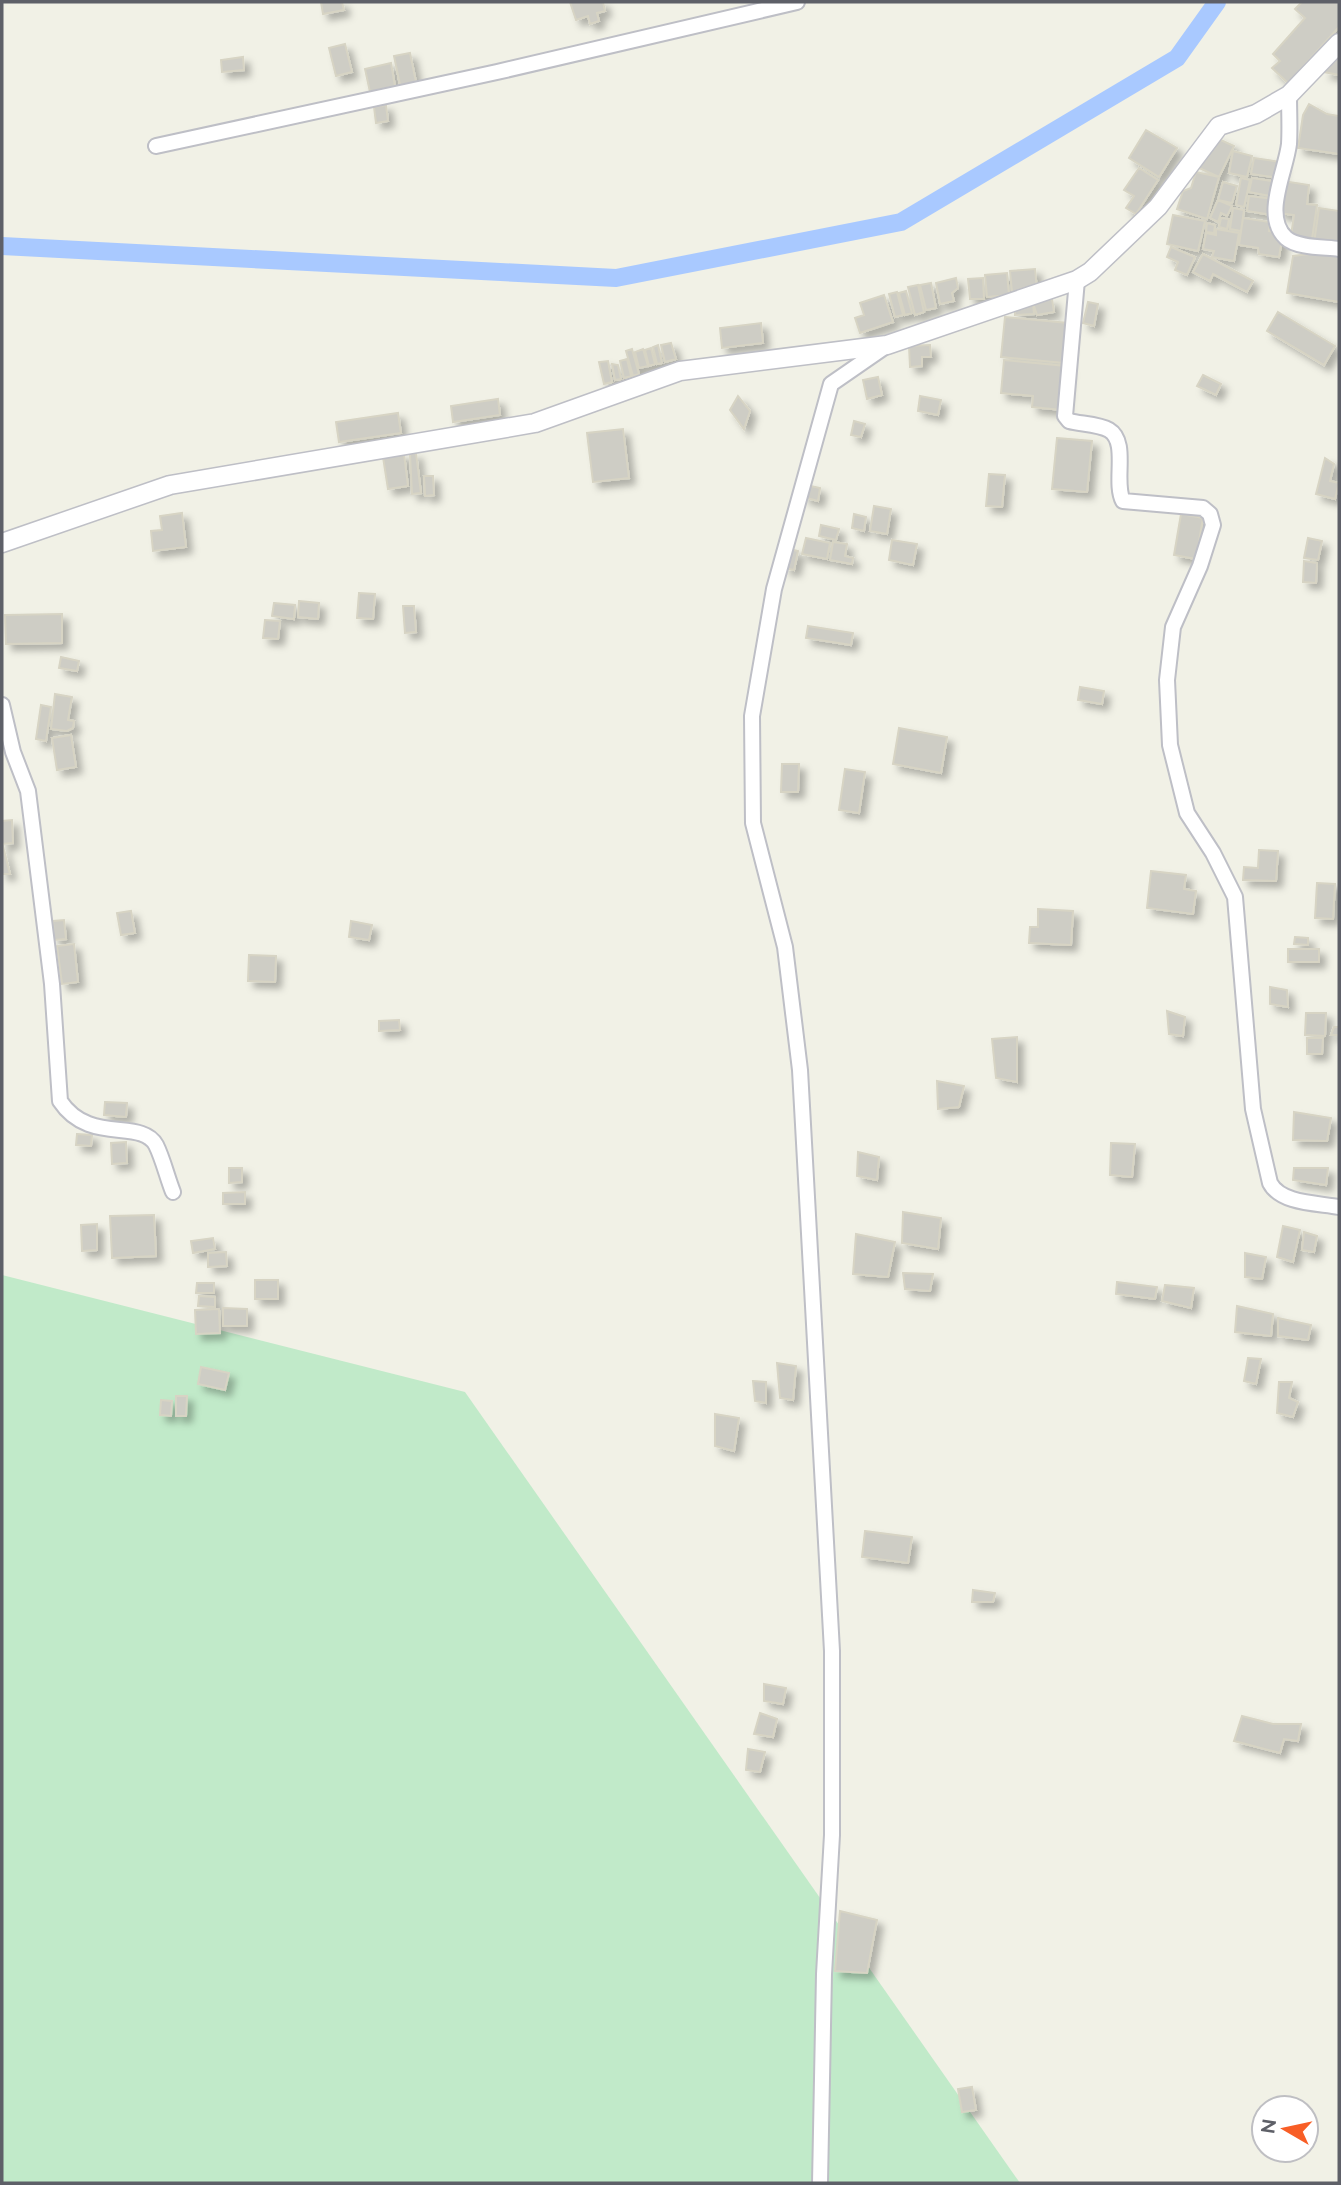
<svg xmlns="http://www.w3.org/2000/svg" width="1341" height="2185" font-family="Raleway,sans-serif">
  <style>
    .green { fill: #c1eac9 }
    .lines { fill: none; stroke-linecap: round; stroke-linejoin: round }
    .canal { stroke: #a9c9ff; stroke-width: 18 }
    .building { fill: #cecdc5; stroke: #d7d4c4; stroke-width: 2; filter: url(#shadow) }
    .minor-casing { stroke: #bebfc6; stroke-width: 18 }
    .tertiary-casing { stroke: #bebfc6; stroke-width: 21 }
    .minor { stroke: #fff; stroke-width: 14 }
    .tertiary { stroke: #fff; stroke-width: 18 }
  </style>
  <defs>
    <filter id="shadow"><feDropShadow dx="6" dy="6" stdDeviation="3.5" flood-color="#0004"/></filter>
  </defs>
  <rect width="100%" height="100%" fill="#f1f1e6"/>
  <path class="green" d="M2,1275L465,1392L1020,2183H2Z"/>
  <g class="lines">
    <path class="canal" d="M2,246L616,278L901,222L1177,58L1217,2"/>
  </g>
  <path class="building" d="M321,2H342L344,10L323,14Z
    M570,2H603L605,11L597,13L599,21L590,24L588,16L576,20Z
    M1302,2H1339V27L1288,83L1272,68L1280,61L1273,54L1305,18L1295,9Z
    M345,44L352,72L336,76L329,48Z
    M410,53L416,82L400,85L394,56Z
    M1339,55V75L1324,72Z
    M243,57L244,70L222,72L221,60Z
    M391,63L395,86L370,92L365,69Z
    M1309,104L1327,114L1339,116V154L1298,148L1303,115Z
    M386,105L388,121L376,123L374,107Z
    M1146,130L1177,148L1159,177L1129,158Z
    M1214,137L1234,146L1219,177L1199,168Z
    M1233,151L1252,156L1247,177L1229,173Z
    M1254,158L1281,162L1279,178L1251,174Z
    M1139,168L1158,180L1136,214L1126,208L1134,196L1124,190Z
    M1196,172L1219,177L1207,219L1177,209L1183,191L1191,188Z
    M1241,178L1250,180L1244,207L1236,205Z
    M1252,178L1278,182L1275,197L1249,192Z
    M1283,181L1309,185L1307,204L1317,205L1312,239L1291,236L1294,215L1279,213Z
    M1223,182L1237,186L1232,203L1218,200Z
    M1249,196L1275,199L1272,215L1247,211Z
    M1218,200L1232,206L1227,216L1221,213L1218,222L1210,218Z
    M1233,208L1244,210L1241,231L1230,229Z
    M1319,208L1339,211V247L1314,243Z
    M1173,215L1205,221L1198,251L1167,244Z
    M1221,218L1229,219L1227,229L1219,227Z
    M1243,218L1270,222L1269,231L1283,234L1279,257L1259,254L1258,248L1239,245Z
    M1207,223L1215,225L1214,233L1206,232Z
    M1216,229L1239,233L1234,261L1212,257L1214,251L1203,249L1206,233L1216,235Z
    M1171,247L1195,257L1187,275L1175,270L1178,262L1167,257Z
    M1335,251L1339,252V302L1287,293L1293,256Z
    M1203,254L1253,281L1247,292L1213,274L1210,281L1193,272Z
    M1035,269L1037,290L1012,292L1010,271Z
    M1007,273L1009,295L987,297L985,275Z
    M956,278L958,288L952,293L954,301L940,304L936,283Z
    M983,278L984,299H970L968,279Z
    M931,283L936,308L926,310L920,285Z
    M918,285L924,312L915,315L908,287Z
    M906,291L912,313L905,315L899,293Z
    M897,292L903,315L895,317L889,294Z
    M884,295L893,322L860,333L855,318L864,315L860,303Z
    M1052,299L1054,312L1037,315L1033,303Z
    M1088,302L1098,304L1094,326L1083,323Z
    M1033,303L1034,314L1015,315V304Z
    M1278,312L1335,346L1324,365L1267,331Z
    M1005,317L1068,323L1064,363L1001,357Z
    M761,323L763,343L722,348L720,328Z
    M671,343L676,359L665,362L661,345Z
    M658,345L662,363L657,364L653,347Z
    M930,345L931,357H922V366L910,367L909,346Z
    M651,348L655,364L649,366L645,350Z
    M632,349L639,374L633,376L626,351Z
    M643,349L648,366L639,368L635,352Z
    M627,359L631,376L624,378L620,361Z
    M1004,360L1066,366L1062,410L1032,407L1033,396L1001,393Z
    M608,361L612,382L604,384L599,362Z
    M612,364L618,365L621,379L615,380Z
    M1203,375L1221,384L1216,395L1197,386Z
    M878,377L882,395L867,399L863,380Z
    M738,396L750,411L744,429L730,410Z
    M920,396L941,400L938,415L918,411Z
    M498,399L500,415L453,422L451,406Z
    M398,413L401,433L339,442L336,422Z
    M854,421L865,424L861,437L851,435Z
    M623,429L629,478L593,482L587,433Z
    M1057,438L1092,441L1087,492L1052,489Z
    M416,453L421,493L412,494L410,454Z
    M404,454L408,486L388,489L383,457Z
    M1325,458L1334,464L1330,481L1339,483L1335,499L1316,494Z
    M989,474L1005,475L1002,507L986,506Z
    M424,476H433L434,495L425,496Z
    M806,485L820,488L818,501L803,497Z
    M874,506L891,509L887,534L870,531Z
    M182,513L186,547L153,551L151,531L162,530L160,516Z
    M854,514L866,517L864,531L852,528Z
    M1181,514L1203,518L1196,559L1174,555Z
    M821,525L839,529L836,540L819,536Z
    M806,538L830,543L827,559L802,554Z
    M1308,538L1322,541L1318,560L1304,558Z
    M892,540L917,544L913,565L889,560Z
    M833,542L847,544L845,556L853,558L852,564L830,560Z
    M789,549L798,551L794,570L784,568Z
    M1304,561L1317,563L1316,583L1303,582Z
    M359,593L375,594L373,619L357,618Z
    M299,601L319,603L318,619L298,617Z
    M274,603L295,605L294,619L272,616Z
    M403,606H414L416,632L405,633Z
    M62,614V643L6,644L5,615Z
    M265,620L280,621L278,639L263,638Z
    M808,626L853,633L851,645L806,638Z
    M61,657L79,661L77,671L59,668Z
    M1080,687L1104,691L1102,704L1078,700Z
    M55,694L72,697L68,720L74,721L73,728L67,731L51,729Z
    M41,705L51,707L46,741L36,739Z
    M899,728L947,737L941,773L893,764Z
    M71,735L76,767L57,770L52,738Z
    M782,764H799L798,792H781Z
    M845,769L865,772L859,813L839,810Z
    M12,820L13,843L2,844V821Z
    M2,846H3L10,874H2Z
    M1259,850L1278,851L1276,881L1243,880L1244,867L1258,868Z
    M1151,871L1186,875L1184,889L1196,891L1193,914L1147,908Z
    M1317,883L1335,884L1333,919L1315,918Z
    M1038,909L1073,911L1071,945L1029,943L1030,927H1038Z
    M131,911L135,933L121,935L117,913Z
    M64,920L66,939L54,940L53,921Z
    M351,921L372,925L369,940L349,937Z
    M1295,937L1308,938V945L1294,944Z
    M74,944L78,982L62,984L57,946Z
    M1288,949H1319V962H1288Z
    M249,955L276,956L275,982L248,981Z
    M1270,987L1287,990L1288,1007L1270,1004Z
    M1167,1011L1185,1017L1183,1036L1169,1034Z
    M1306,1013H1326L1325,1036L1305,1035Z
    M399,1020L400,1030L379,1031V1021Z
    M1334,1027H1339V1035H1331Z
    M1017,1037V1082L996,1078L992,1039Z
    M1307,1038H1323L1322,1054H1307Z
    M937,1081L964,1086L959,1107L938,1109Z
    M105,1102L127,1103L126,1117L104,1115Z
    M1294,1112L1331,1118L1327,1141L1293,1140Z
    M77,1134L92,1135L91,1146L76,1145Z
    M126,1142L127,1163L112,1164L111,1143Z
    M1111,1143L1135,1144L1132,1177L1110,1175Z
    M858,1152L879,1157L877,1180L857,1176Z
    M229,1168H242V1182L229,1183Z
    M1294,1168H1328L1326,1185L1293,1180Z
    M245,1192V1204H223V1193Z
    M903,1212L941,1218L938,1249L902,1243Z
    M154,1215L156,1256L112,1258L110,1216Z
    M97,1224V1250L82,1251L81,1225Z
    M1283,1226L1300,1230L1293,1262L1277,1257Z
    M1304,1232L1317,1236L1314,1252L1302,1250Z
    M856,1234L895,1242L888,1277L853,1274Z
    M213,1238L215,1249L193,1253L191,1241Z
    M226,1252L227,1266L208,1267V1253Z
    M1245,1253L1266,1257L1262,1279L1245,1277Z
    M903,1273L933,1274L930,1291L905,1289Z
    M255,1280H278V1299H255Z
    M1117,1282L1157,1287L1155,1299L1116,1294Z
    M197,1283H214V1293H196Z
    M1165,1285L1194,1288L1191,1308L1162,1301Z
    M199,1296L215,1297V1307L198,1306Z
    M1237,1306L1273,1314L1271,1336L1235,1332Z
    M223,1308L247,1309V1326H223Z
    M219,1309L220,1333L196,1334L195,1310Z
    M1278,1318L1311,1325L1308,1340L1278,1336Z
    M1248,1358L1261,1359L1256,1384L1244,1381Z
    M777,1363L796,1366L793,1400L780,1398Z
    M201,1367L229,1373L225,1390L198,1384Z
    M753,1381L766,1382V1403L755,1401Z
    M1279,1382H1292L1289,1398L1298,1402L1293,1417L1277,1413Z
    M176,1396H187L186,1416H176Z
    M161,1400L172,1401L171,1416L160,1415Z
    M715,1414L739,1418L734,1451L715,1446Z
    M865,1531L912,1537L908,1563L862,1557Z
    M973,1590L995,1593L993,1602H972Z
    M764,1684L786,1688L783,1704L764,1701Z
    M760,1713L777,1719L773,1737L754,1734Z
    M1242,1716L1273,1724H1301L1298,1741L1284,1739L1280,1753L1234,1741Z
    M748,1749L765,1752L760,1772L746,1770Z
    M840,1911L877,1920L867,1973L835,1971Z
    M972,2087L976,2110L962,2112L958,2089Z"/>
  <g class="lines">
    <g class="minor-casing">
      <path id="minor" d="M1289,95C1289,111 1290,128 1289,144C1286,171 1262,216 1286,238C1297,248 1325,247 1339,249
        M156,146L497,72L797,2
        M1077,280L1065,416L1069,421C1080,424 1099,424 1109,430C1129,442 1113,482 1123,501L1203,508L1210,514L1213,525L1200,566L1173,627L1167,680L1170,745L1187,813L1213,853L1235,897L1253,1109L1270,1183C1281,1204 1318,1203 1339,1207
        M2,705L13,752L28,791L52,984L60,1101C89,1145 141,1118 156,1145C163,1159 167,1177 173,1192
        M820,2183L824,1974L832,1835V1651L800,1070L785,947L753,823L752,716L774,589L831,384L886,346"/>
    </g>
    <g class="tertiary-casing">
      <path id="tertiary" d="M2,543L170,485L535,423L680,371L887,345L1077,280L1090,272L1158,207L1219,126L1256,114L1289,95L1339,43"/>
    </g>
    <use href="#minor" class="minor"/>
    <use href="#tertiary" class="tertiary"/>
  </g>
  <rect width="1341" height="2185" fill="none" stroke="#5e6068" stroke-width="7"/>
  <g transform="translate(1285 2129) rotate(279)"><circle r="33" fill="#ffffff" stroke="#bfbfc3" stroke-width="2"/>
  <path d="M0-5L12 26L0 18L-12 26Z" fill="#f85e26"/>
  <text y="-10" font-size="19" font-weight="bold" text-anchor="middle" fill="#5e6068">N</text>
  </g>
</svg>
